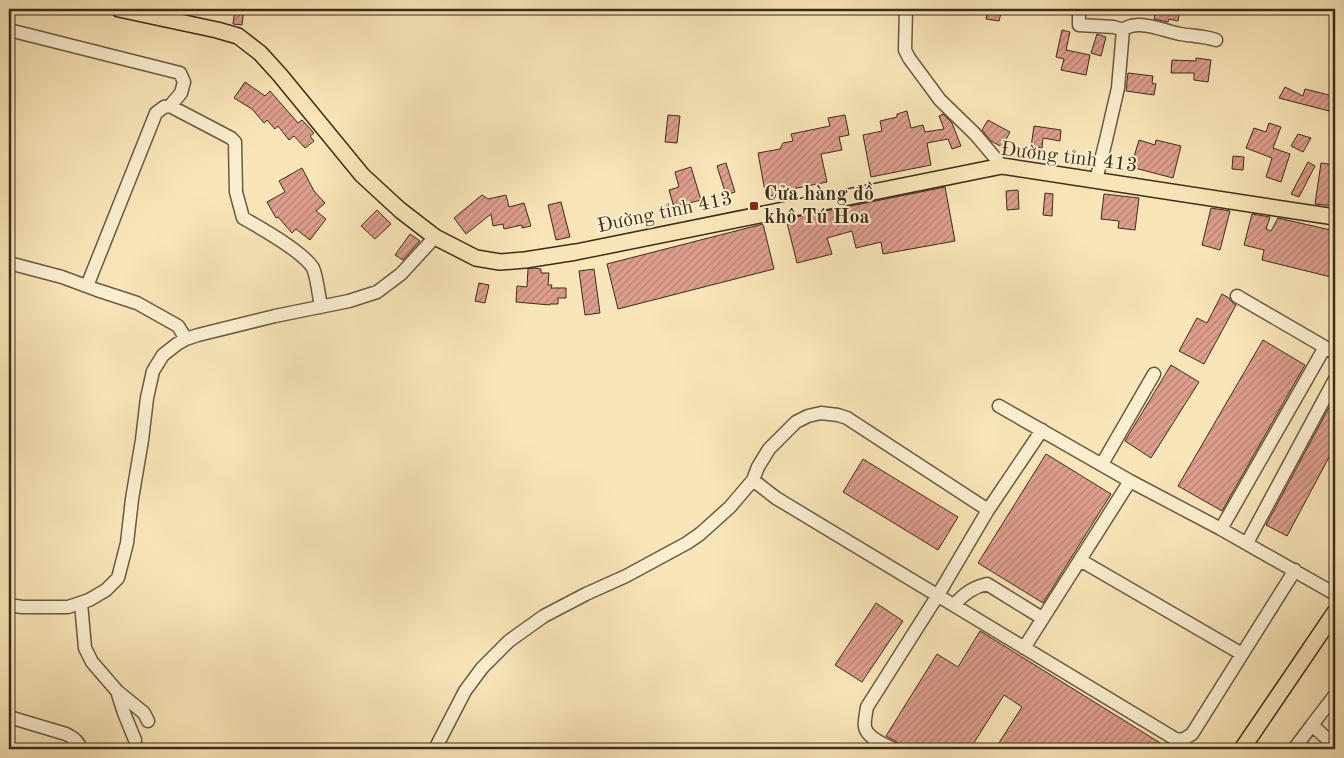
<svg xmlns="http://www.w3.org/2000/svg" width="1344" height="758" font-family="'Old Standard TT',serif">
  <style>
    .building { fill: url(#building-hatch); stroke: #3b2c1b }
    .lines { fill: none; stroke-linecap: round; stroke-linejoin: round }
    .minor-casing { stroke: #6a5a42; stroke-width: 15 }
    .major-casing { stroke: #3b2c1b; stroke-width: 18 }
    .minor { stroke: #fbefd1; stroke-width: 12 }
    .major { stroke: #f9e6b8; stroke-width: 15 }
    .poi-dot { fill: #8f2418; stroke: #fbefd1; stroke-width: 2 }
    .labels { text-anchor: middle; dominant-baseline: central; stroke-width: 4; stroke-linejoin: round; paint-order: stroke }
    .street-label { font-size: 20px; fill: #3b2c1b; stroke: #fbefd1 }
    .poi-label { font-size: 20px; font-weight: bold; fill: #3b2c1b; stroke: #fbefd1; text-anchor: start }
  </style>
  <defs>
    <pattern id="building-hatch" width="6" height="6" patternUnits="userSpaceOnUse" patternTransform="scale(1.25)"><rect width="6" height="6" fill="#de9e8d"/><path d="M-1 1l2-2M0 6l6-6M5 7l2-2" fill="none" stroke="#b58172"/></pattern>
  </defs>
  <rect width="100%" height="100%" fill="#f9e6b8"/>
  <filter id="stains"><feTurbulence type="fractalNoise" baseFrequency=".004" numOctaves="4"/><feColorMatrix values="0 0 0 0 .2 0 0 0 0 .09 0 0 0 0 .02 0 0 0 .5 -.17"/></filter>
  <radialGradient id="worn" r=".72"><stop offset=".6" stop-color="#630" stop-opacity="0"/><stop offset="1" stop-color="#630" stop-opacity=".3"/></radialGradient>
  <path class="building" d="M235,9H244L242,25L233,24Z
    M988,9H1002L999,21L986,19Z
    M1156,9H1170L1180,10L1178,21L1169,19L1168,22L1154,19Z
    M1062,30L1070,32L1066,50L1090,55L1086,75L1061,70L1064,59L1056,57Z
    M1097,34L1106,37L1101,56L1091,53Z
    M1196,58L1211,60L1208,82L1194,80V73H1171L1172,60L1196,61Z
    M1128,73L1153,76L1152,83L1156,84L1154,95L1126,91Z
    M245,82L265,96L270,91L298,123L302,120L314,133L310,136L314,141L305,148L294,136L289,140L278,126L275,129L267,120L264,123L252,109L234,98Z
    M1285,87L1303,96L1305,89L1333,96L1329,111L1279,98Z
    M907,111L911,128L923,125L925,132L944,129L939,116L943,114L952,123L961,146L952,149L948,139L927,143L931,165L871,177L863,135L882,131L880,121L897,117V114Z
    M668,115L680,116L677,143L665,142Z
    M845,115L849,135L839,137L842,150L821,154L827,182L792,189L793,192L766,197L758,153L780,149L783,143L793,141L791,134L830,126L828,118Z
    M988,120L1010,132L1002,147L991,141L982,130Z
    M1269,123L1281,127L1273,148L1290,154L1281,182L1266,177L1272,158L1246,148L1254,128L1266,132Z
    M1034,126L1061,130L1060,141L1043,138L1042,148L1031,147Z
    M1298,134L1311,138L1303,152L1291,146Z
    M1139,140L1155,145L1156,140L1181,146L1173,178L1131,167Z
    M1233,156L1244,157L1243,170L1232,169Z
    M1308,162L1315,166L1299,197L1291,194Z
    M726,163L735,192L726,195L717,166Z
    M1321,163L1335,165V206L1315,204Z
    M691,167L701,200L674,207L669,190L679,187L675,172Z
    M302,168L314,191L325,203L316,211L326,219L310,240L296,229L292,233L278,217L276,218L267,202L285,192L279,181Z
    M945,187L955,241L883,254L881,242L856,248L852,231L827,238L832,254L797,263L786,219Z
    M1018,190L1019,209L1007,210L1006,191Z
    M1045,193L1053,194L1052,216L1043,215Z
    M1104,194L1139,198L1135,230L1118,228L1119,221L1101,219Z
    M482,195L488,199L506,195L509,207L524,203L531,226L522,228V225L504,229L503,224L493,226L491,214L466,234L454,218Z
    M561,202L570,237L556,240L548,205Z
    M1211,208L1230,211L1220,250L1202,245Z
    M377,210L391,224L375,239L361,226Z
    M1252,214L1270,217L1266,229L1271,231L1278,218L1335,231V278L1262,260L1264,250L1244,245Z
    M763,224L774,269L618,309L607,264Z
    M410,234L420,241L403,260L395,255Z
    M533,268L541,269V273H549L548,285H552L551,288H566V298H558V304H550V305L516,302L517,286L527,287L528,269Z
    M594,269L600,313L585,315L579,271Z
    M479,283L489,285L485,303L475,301Z
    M1222,294L1229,298L1233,303L1236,305L1204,364L1179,351L1197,318L1207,323Z
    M1263,340L1305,365L1222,511L1178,486Z
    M1171,365L1199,382L1151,458L1125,441Z
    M1335,396V446L1287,536L1266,525Z
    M1046,454L1111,494L1043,603L978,563Z
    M863,459L958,517L938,550L843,492Z
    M876,603L903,621L862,682L835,665Z
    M980,631L1067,685L1170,749H995L1022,707L1004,695L970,749H901L900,745L897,742L886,736L937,654L958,667Z"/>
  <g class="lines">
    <g class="minor-casing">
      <path id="minor" d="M906,9L905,50L909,58L940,100L975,134L1002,166
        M1079,9V25L1114,27L1123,30
        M9,30L180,73L184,82L181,93L170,106L231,138L235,142L236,192L243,218C261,228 302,251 313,268C317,277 319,297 321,307
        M1096,180L1106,140L1118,88L1123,30C1137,18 1164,31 1180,34C1192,36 1204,36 1216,40
        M9,263L62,277L97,290L137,303L178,326L186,339
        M87,286L156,113L164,107L170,106
        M1237,296L1335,353
        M999,406L1130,481L1221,529L1335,594
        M1102,464L1154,374
        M753,480L776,498L1177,740L1184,739L1192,734L1295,570
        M1221,529L1325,347
        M1247,543L1335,379
        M1080,560L1242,654
        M81,603L85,648L92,662L117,691L144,713L148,721
        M9,605L22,607H68L89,600L106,590L118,578L127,543L132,499L142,440L147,398L153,371L163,355L177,344L186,339L198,335L275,316L349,301L377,292L401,274L435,237
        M954,605C964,594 973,587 987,584L1042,618
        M1024,648L1130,481
        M117,691L124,713L135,740
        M1335,695L1312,725L1335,746
        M9,717L66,734C74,738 78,741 81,749
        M435,749L465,691L482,668L509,641L544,616L586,594L626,576L687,543L700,534L730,507L753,480L758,467L769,449L796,422L808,416L821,413L838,415L847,418L988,510
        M893,749C884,744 867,738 865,727C864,721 866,714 867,707L938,595L988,510L1042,430
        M1294,749L1312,725"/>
    </g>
    <g class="major-casing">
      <path id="major" d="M119,9L217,30L238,36L260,53L280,75L362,175L400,210L435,237L476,258L500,262L525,260L576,252L1002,166L1335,217
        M1242,749L1335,612"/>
    </g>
    <use href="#minor" class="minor"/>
    <use href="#major" class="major"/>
  </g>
  <rect class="poi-dot" x="749" y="201" width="10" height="10" rx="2.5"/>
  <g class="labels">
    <g class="street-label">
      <text transform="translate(1069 158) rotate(7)">Đường tỉnh 413</text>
      <text transform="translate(665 213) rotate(-12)">Đường tỉnh 413</text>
    </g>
    <g class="poi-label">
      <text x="764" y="195">Cửa hàng đồ<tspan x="764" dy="23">khô Tú Hoa</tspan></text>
    </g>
  </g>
  <rect width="1344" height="758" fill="none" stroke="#f9e6b8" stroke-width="30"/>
  <rect x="10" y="10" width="1324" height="738" fill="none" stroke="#3b2c1b" stroke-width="2.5"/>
  <rect x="15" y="15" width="1314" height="728" fill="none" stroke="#3b2c1b"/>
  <rect width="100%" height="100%" filter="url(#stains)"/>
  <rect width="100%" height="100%" fill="url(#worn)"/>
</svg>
